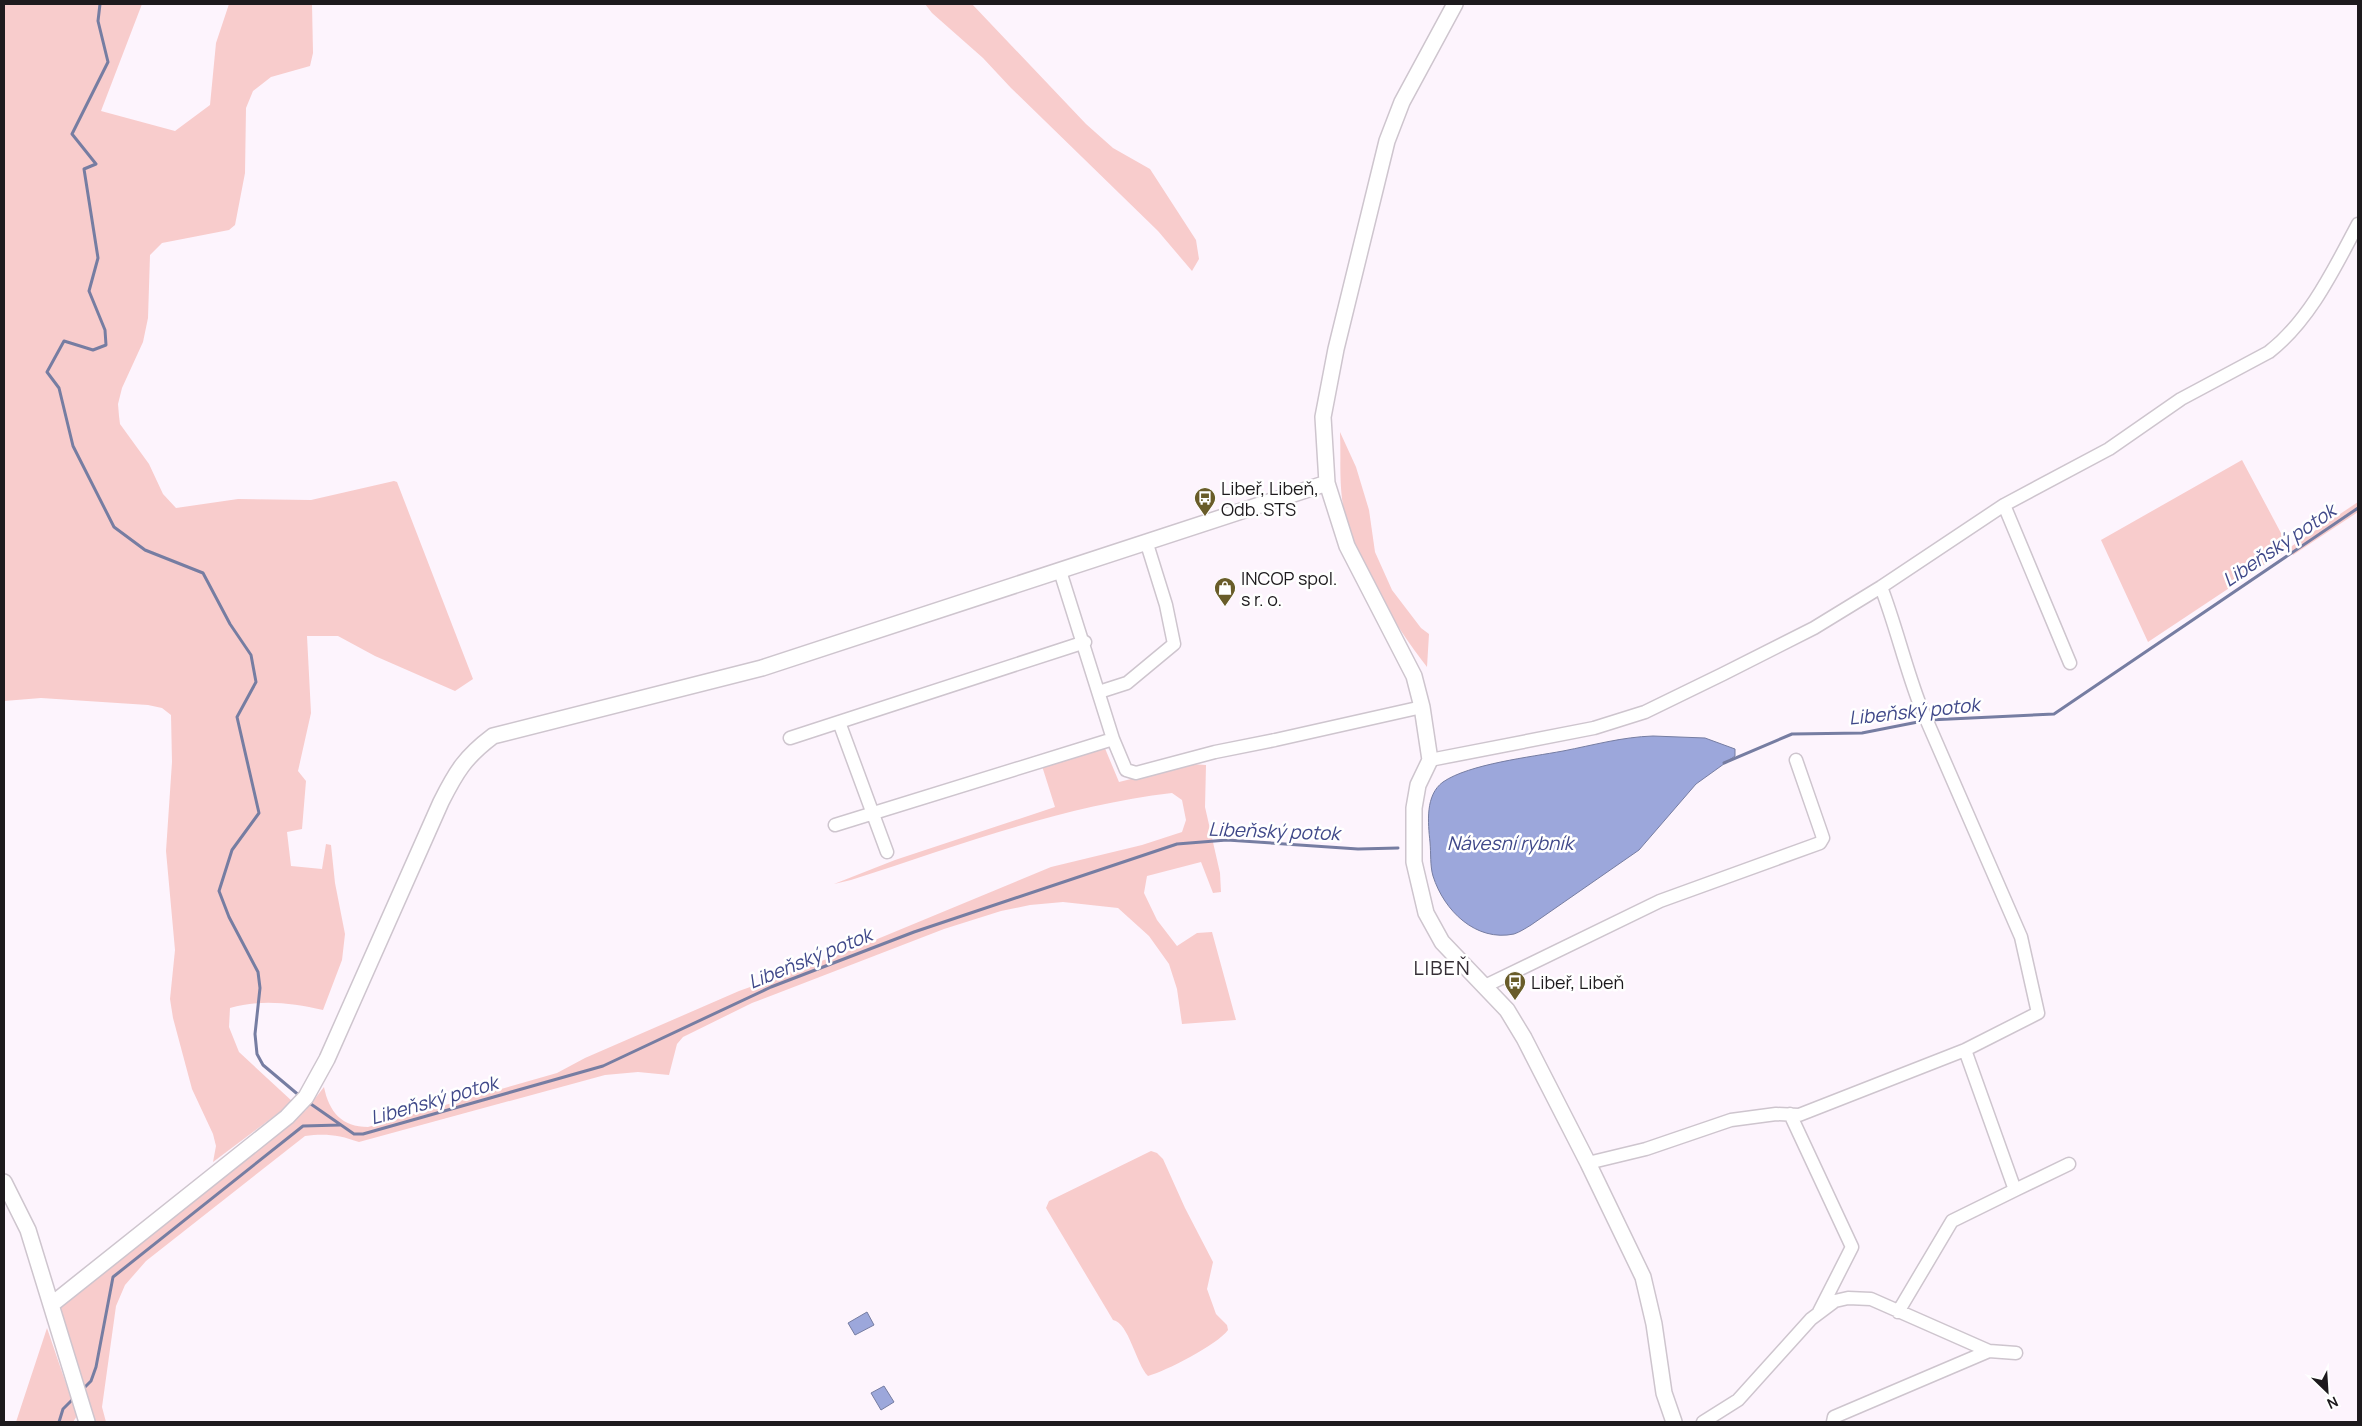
<svg xmlns="http://www.w3.org/2000/svg" width="2362" height="1426" font-family="Manrope,sans-serif">
  <style>
    .green { fill: #f8cccc }
    .water { fill: #9ca7db; stroke: #767da2 }
    .lines { fill: none; stroke-linecap: round; stroke-linejoin: round }
    .stream { stroke: #767da2; stroke-width: 3 }
    .minor-casing { stroke: #cec5ce; stroke-width: 15 }
    .tertiary-casing { stroke: #cec5ce; stroke-width: 18 }
    .minor { stroke: #fff; stroke-width: 12 }
    .tertiary { stroke: #fff; stroke-width: 15 }
    .labels { text-anchor: middle; dominant-baseline: central; stroke-width: 5; stroke-linejoin: round; paint-order: stroke }
    .poi-label { font-size: 18px; fill: #1d1a1d; stroke: #fff; text-anchor: start }
    .water-label { font-size: 19px; font-style: italic; fill: #3f4889; stroke: #fff }
    .quarter-label { font-size: 20px; letter-spacing: 1px; fill: #352e35; stroke: #fff }
  </style>
  <rect width="100%" height="100%" fill="#fdf4fd"/>
  <path class="green" d="M4,4H142L101,111L175,131L210,105L216,43L229,4H312L313,53L310,66L271,77L253,91L246,108L245,173L235,225L229,230L162,243L150,255L148,318L143,342L122,388L118,404L119,416L120,424L149,464L163,494L176,508L238,499L311,500L394,481L397,482L473,679L455,691L375,656L338,636H307L311,713L298,771L306,781L302,829L287,832L291,866L322,869L326,844L331,845L335,883L345,934L342,960L323,1010C291,1003 262,999 230,1008L229,1027L239,1052L293,1102L213,1162L216,1146L213,1134L192,1089L173,1018L170,999L175,950L166,851L172,762L171,715L162,708L148,705L41,698L4,701Z
    M925,4H972L1086,124L1113,148L1150,169L1196,240L1199,259L1192,271L1158,231L1011,88L983,58L932,13Z
    M1340,432L1356,467L1369,510L1375,552L1392,590L1421,628L1429,634L1427,667C1394,624 1352,559 1343,505C1339,482 1341,456 1340,432Z
    M2242,460L2289,548L2358,502V512L2293,555L2288,549L2148,642L2101,540Z
    M1104,746L1119,782L1191,764L1206,765L1205,807L1220,873L1221,892L1213,893L1201,862L1147,876L1144,893L1157,920L1177,946L1197,933L1212,932L1236,1020L1182,1024L1177,989L1169,964L1149,936L1118,908L1063,902L1030,905L1001,911L944,929L752,1003L683,1037L677,1044L669,1075L638,1072L605,1075L359,1142C340,1135 325,1133 305,1136L146,1261L125,1285L116,1306L102,1407L106,1422H94L59,1315L62,1304L306,1110L324,1087C329,1112 342,1127 368,1127L557,1073L585,1058L739,991L846,952L1051,867L1142,845L1182,832L1186,820L1182,800L1172,793C1061,806 957,846 851,880L834,884L895,860L1055,807L1042,766Z
    M1151,1151L1157,1153L1163,1159L1185,1208L1213,1262L1207,1289L1216,1314L1227,1325L1228,1330C1217,1345 1166,1371 1148,1376C1136,1364 1129,1323 1113,1320L1046,1208L1049,1201Z
    M47,1328L77,1416L73,1422H16Z"/>
  <path class="water" d="M1653,736L1705,738L1735,749V756L1696,784L1639,850L1531,925C1526,928 1520,932 1514,934C1476,942 1444,911 1433,876C1430,866 1431,853 1430,842C1428,823 1425,795 1443,782C1469,764 1531,757 1563,751C1594,745 1622,737 1653,736Z
    M867,1312L874,1325L855,1335L848,1323Z
    M884,1386L894,1402L881,1410L871,1393Z"/>
  <g class="lines">
    <path class="stream" d="M100,4L98,21L108,62L72,134L96,164L84,169L98,258L89,291L105,330L106,345L93,350L64,341L47,372L59,388L73,446L114,527L145,550L203,573L230,624L251,655L256,682L237,717L259,813L232,850L219,891L229,917L258,972L260,988L255,1034L257,1054L263,1065L301,1097
      M1929,720L2054,714L2358,508
      M1724,763L1792,734L1862,733L1923,721
      M308,1102L354,1134H363L603,1066L771,987L914,932L1177,844L1227,840L1358,849L1398,848
      M82,1390L91,1381L96,1367L113,1277L303,1126L340,1125
      M59,1422L63,1409L74,1398"/>
    <g class="minor-casing">
      <path id="minor" d="M2004,505L2070,663
        M1060,571L1113,739L1126,770L1136,773L1215,752L1275,740L1422,707
        M1099,692L1127,683L1174,644L1166,605L1147,544
        M839,722L887,852
        M790,738L1085,642
        M1430,760L1594,728L1645,712L1723,674L1814,628L1881,587L2004,505L2109,449L2181,399L2269,352C2310,320 2334,269 2358,224
        M835,825L1113,739
        M1485,986L1660,901L1820,843L1823,838L1821,832L1796,760
        M1790,1114L1852,1247L1819,1312
        M1588,1163L1646,1149L1731,1120L1776,1114L1799,1115L1965,1050L2038,1013L2021,937L1920,705C1905,666 1896,626 1881,587
        M2015,1190L2069,1164
        M1898,1312L1952,1221L2015,1190L1965,1050
        M1703,1422L1738,1400L1811,1319L1835,1301L1848,1298L1871,1299L1989,1351L2016,1353
        M1833,1422L1834,1417L1989,1351"/>
    </g>
    <g class="tertiary-casing">
      <path id="tertiary" d="M1455,4L1402,102L1387,141L1336,349L1323,417L1327,483L1347,546L1414,676L1422,707L1430,760L1418,785L1414,808V862L1426,913L1442,942L1507,1010L1524,1038L1588,1163L1643,1277L1654,1324L1664,1393L1674,1422
        M4,1182L28,1230L87,1422
        M51,1305L287,1117L306,1097L327,1059L441,802C456,772 465,757 493,736L762,668L1327,483"/>
    </g>
    <use href="#minor" class="minor"/>
    <use href="#tertiary" class="tertiary"/>
  </g>
  <defs>
    <g id="bus-pin" transform="scale(1.125)"><path d="M0 17L-7.5 6A9.5 9.5 0 1 1 7.5 6Z" fill="#695c29" stroke="#fff"/><path d="M-5-6H5V4H4V6H2V4H-2V6H-4V4H-5ZM-3.5-4V0h7V-4ZM-3.5 1.2v1.5H-2V1.2ZM2 1.2v1.5H3.5V1.2Z" fill="#fff"/></g>
    <g id="shop-pin" transform="scale(1.125)"><path d="M0 17L-7.5 6A9.5 9.5 0 1 1 7.5 6Z" fill="#695c29" stroke="#fff"/><path d="M-5-2.5h2.3a2.7 3.5 0 0 1 5.4 0H5L5.5 6h-11ZM-1.5-2.5h3a1.5 2.3 0 0 0-3 0Z" fill="#fff"/></g>
  </defs>
  <g fill-rule="evenodd">
    <use href="#bus-pin" x="1205" y="498"/>
    <use href="#shop-pin" x="1225" y="588"/>
    <use href="#bus-pin" x="1515" y="982"/>
  </g>
  <g class="labels">
    <g class="poi-label">
      <text x="1221" y="488">Libeř, Libeň,<tspan x="1221" dy="21">Odb. STS</tspan></text>
      <text x="1241" y="578">INCOP spol.<tspan x="1241" dy="21">s r. o.</tspan></text>
      <text x="1531" y="982">Libeř, Libeň</text>
    </g>
    <g class="water-label">
      <text transform="translate(2279 545) rotate(-34)">Libeňský potok</text>
      <text transform="translate(1914 711) rotate(-6)">Libeňský potok</text>
      <text transform="translate(1274 831) rotate(2)">Libeňský potok</text>
      <text x="1510" y="843">Návesní rybník</text>
      <text transform="translate(810 958) rotate(-22)">Libeňský potok</text>
      <text transform="translate(434 1100) rotate(-16)">Libeňský potok</text>
    </g>
    <g class="quarter-label">
      <text x="1442" y="967">LIBEŇ</text>
    </g>
  </g>
  <rect width="2362" height="1426" fill="none" stroke="#1d1a1d" stroke-width="10"/>
  <g transform="translate(2327 1391) rotate(155)" stroke="#ffffff" stroke-width="4" paint-order="stroke">
  <path d="M0-4L9 19L0 12L-9 19Z" fill="#1d1a1d"/>
  <text y="-8" font-size="14" font-weight="bold" text-anchor="middle" fill="#1d1a1d">N</text>
  </g>
</svg>
